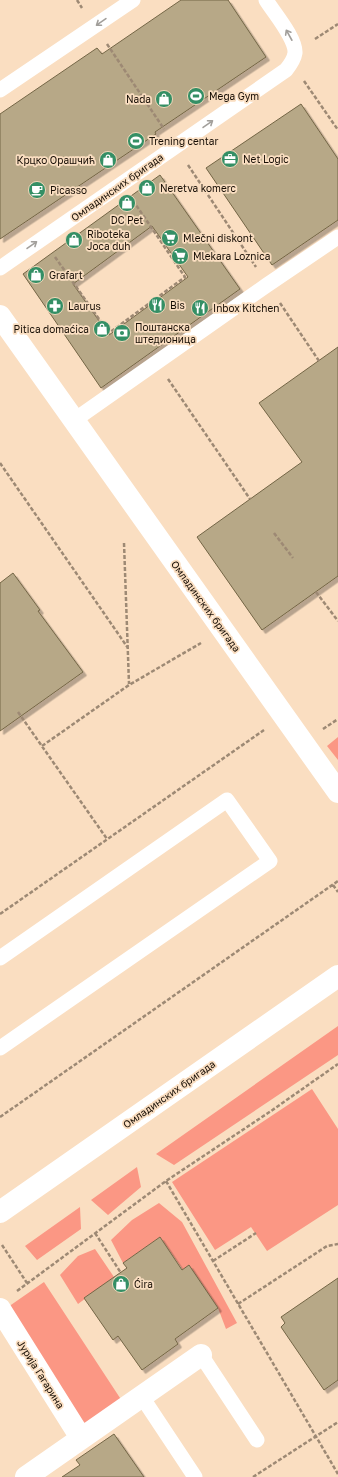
<svg xmlns="http://www.w3.org/2000/svg" width="338" height="1477" font-family="'Golos Text',sans-serif">
  <style>
    .green { fill: #fb9784 }
    .building { fill: #b7a887; stroke: #746646; fill-rule: evenodd; filter: url(#shadow) }
    .lines { fill: none; stroke-linecap: round; stroke-linejoin: round }
    .path { stroke: #9d8974; stroke-width: 2.5; stroke-dasharray: 4 2; stroke-linecap: butt }
    .service { stroke: #fff; stroke-width: 15 }
    .minor { stroke: #fff; stroke-width: 22 }
    .tertiary { stroke: #fff; stroke-width: 22 }
    .oneway { stroke: #a29f9b }
    .labels { text-anchor: middle; dominant-baseline: central; stroke-width: 3.5; stroke-linejoin: round; paint-order: stroke }
    .poi-label { font-size: 10px; fill: #170e05; stroke: #fadec1; text-anchor: start }
    .street-label { font-size: 10px; fill: #170e05; stroke: #fadec1 }
  </style>
  <defs>
    <filter id="shadow"><feDropShadow dx="3.5" dy="3.5" stdDeviation="0" flood-color="#0004"/></filter>
  </defs>
  <rect width="100%" height="100%" fill="#fadec1"/>
  <path class="green" d="M338,737V760L327,746Z
    M338,1026V1055L174,1165L156,1154Z
    M312,1089L338,1129V1205L267,1251L251,1227L215,1250L172,1182Z
    M137,1167L141,1187L108,1215L91,1200Z
    M159,1203L182,1222L237,1323L226,1329L218,1308L189,1266L183,1270L160,1237L123,1263L111,1240L132,1220Z
    M80,1207L81,1229L37,1260L25,1246Z
    M95,1249L114,1277L78,1304L60,1275L78,1256Z
    M44,1282L122,1401L83,1427L8,1307Z"/>
  <path class="building" d="M181,0H228L266,57L155,132L156,134L0,239V114L97,48L102,54Z
    M301,104L338,159V220L272,265L206,168Z
    M160,175L240,289L101,388L23,274ZM152,226L188,277L109,335L73,284Z
    M338,347V576L262,630L197,537L302,462L259,403Z
    M13,573L40,610L38,611L83,672L0,731V583Z
    M160,1237L182,1270L189,1265L218,1308L175,1339L178,1344L142,1370L118,1336L113,1340L84,1298L127,1268L123,1263Z
    M338,1278V1380L324,1390L281,1327L285,1323L281,1317Z
    M114,1434L144,1477H62L80,1465L76,1460Z"/>
  <g class="lines">
    <path class="path" d="M77,0L82,8
      M315,39L338,24
      M107,44L164,129
      M304,81L338,130
      M188,165L256,267
      M55,257L109,333L185,277L134,202
      M280,303L319,361
      M168,379L250,499
      M0,463L128,648
      M274,533L293,558
      M124,543L129,684
      M316,592L338,621
      M18,712L107,839
      M323,729L338,719
      M42,746L129,685L201,643
      M333,885L338,892
      M0,914L264,730
      M0,1117L338,881
      M166,1181L338,1474
      M95,1233L121,1273
      M2,1245L27,1283
      M213,1261L256,1233
      M17,1291L166,1181L271,1111L338,1064
      M238,1304L327,1246L338,1244
      M253,1477L338,1422"/>
    <path class="service" d="M0,90L133,0
      M0,268L286,70C290,65 294,60 295,53C296,38 274,13 266,0
      M73,421L267,285L338,237
      M0,958L227,800L270,861L0,1048
      M201,1355L257,1440
      M142,1397L195,1477"/>
    <path class="minor" d="M0,316L338,792
      M0,1309L81,1438
      M26,1477L201,1355"/>
    <path class="tertiary" d="M0,1212L338,976"/>
  </g>
  <defs><path id="oneway-shaft" d="M-6 0H5M1.5-3L5.5 0L1.5 3" fill="none" stroke-width="1.6" stroke-linecap="round" stroke-linejoin="round"/></defs>
  <g class="oneway">
    <use href="#oneway-shaft" transform="translate(101 22) rotate(145)"/>
    <use href="#oneway-shaft" transform="translate(289 35) rotate(-119)"/>
    <use href="#oneway-shaft" transform="translate(208 124) rotate(-35)"/>
    <use href="#oneway-shaft" transform="translate(32 245) rotate(-35)"/>
  </g>
  <defs>
    <g id="stadium-disc" transform="scale(0.9)"><circle r="9.5" fill="#348f65" stroke="#fadec1"/><path d="M0-5a6.5 5 0 1 0 0 10a6.5 5 0 1 0 0-10ZM-3.5-1.8h7v3.6h-7Z" fill="#fff"/></g>
    <g id="shop-disc" transform="scale(0.9)"><circle r="9.5" fill="#348f65" stroke="#fadec1"/><path d="M-5-2.5h2.3a2.7 3.5 0 0 1 5.4 0H5L5.5 6h-11ZM-1.5-2.5h3a1.5 2.3 0 0 0-3 0Z" fill="#fff"/></g>
    <g id="office-disc" transform="scale(0.9)"><circle r="9.5" fill="#348f65" stroke="#fadec1"/><path d="M-6-3h4V-5.5h4V-3h4V5H-6ZM-1-4.5V-3h2v-1.5ZM-6 0V1H6V0Z" fill="#fff"/></g>
    <g id="cafe-disc" transform="scale(0.9)"><circle r="9.5" fill="#348f65" stroke="#fadec1"/><path d="M-5.5-4.5H6V0H3Q3 3.5 0 3.5H-2.5Q-5.5 3.5-5.5 0ZM3-3.2v2h1.7v-2ZM-6 4.5H4V6H-6Z" fill="#fff"/></g>
    <g id="supermarket-disc" transform="scale(0.9)"><circle r="9.5" fill="#348f65" stroke="#fadec1"/><path d="M-6-5.5h2.5l.6 2H6L4.5 2H-2.5L-4.4-4H-6ZM-1.5 3.2a1.3 1.3 0 1 0 .1 0ZM3 3.2a1.3 1.3 0 1 0 .1 0Z" fill="#fff"/></g>
    <g id="restaurant-disc" transform="scale(0.9)"><circle r="9.5" fill="#348f65" stroke="#fadec1"/><path d="M-5-6h1v4h1v-4h1v4h1v-4h1v5L-1.5 .5V6h-2V.5L-5-1ZM5-6V6H3V1.5H1.5Q1.5-4 5-6Z" fill="#fff"/></g>
    <g id="pharmacy-disc" transform="scale(0.9)"><circle r="9.5" fill="#348f65" stroke="#fadec1"/><path d="M-2-6h4v4h4v4h-4v4h-4v-4h-4v-4h4Z" fill="#fff"/></g>
    <g id="bank-disc" transform="scale(0.9)"><circle r="9.5" fill="#348f65" stroke="#fadec1"/><path d="M-6-4H6V4H-6ZM0-2.3a2.3 2.3 0 1 0 0 4.6a2.3 2.3 0 1 0 0-4.6Z" fill="#fff"/></g>
  </defs>
  <g fill-rule="evenodd">
    <use href="#stadium-disc" x="196" y="96"/>
    <use href="#shop-disc" x="164" y="99"/>
    <use href="#stadium-disc" x="136" y="141"/>
    <use href="#office-disc" x="230" y="159"/>
    <use href="#shop-disc" x="108" y="160"/>
    <use href="#shop-disc" x="147" y="188"/>
    <use href="#cafe-disc" x="37" y="190"/>
    <use href="#shop-disc" x="127" y="203"/>
    <use href="#supermarket-disc" x="170" y="238"/>
    <use href="#shop-disc" x="74" y="240"/>
    <use href="#supermarket-disc" x="180" y="256"/>
    <use href="#shop-disc" x="36" y="275"/>
    <use href="#restaurant-disc" x="157" y="305"/>
    <use href="#pharmacy-disc" x="55" y="306"/>
    <use href="#restaurant-disc" x="200" y="308"/>
    <use href="#shop-disc" x="102" y="329"/>
    <use href="#bank-disc" x="122" y="333"/>
    <use href="#shop-disc" x="121" y="1284"/>
  </g>
  <g class="labels">
    <g class="poi-label">
      <text x="209" y="96">Mega Gym</text>
      <text x="151" y="99" text-anchor="end">Nada</text>
      <text x="149" y="141">Trening centar</text>
      <text x="243" y="159">Net Logic</text>
      <text x="95" y="160" text-anchor="end">Крцко Орашчић</text>
      <text x="160" y="188">Neretva komerc</text>
      <text x="50" y="190">Picasso</text>
      <text x="127" y="220" text-anchor="middle">DC Pet</text>
      <text x="87" y="234">Riboteka<tspan x="87" dy="12">Joca duh</tspan></text>
      <text x="183" y="238">Mlečni diskont</text>
      <text x="193" y="256">Mlekara Loznica</text>
      <text x="49" y="275">Grafart</text>
      <text x="170" y="305">Bis</text>
      <text x="68" y="306">Laurus</text>
      <text x="213" y="308">Inbox Kitchen</text>
      <text x="135" y="327">Поштанска<tspan x="135" dy="12">штедионица</tspan></text>
      <text x="89" y="329" text-anchor="end">Pitica domaćica</text>
      <text x="134" y="1284">Ćira</text>
    </g>
    <g class="street-label">
      <text transform="translate(117 187) rotate(-35)">Омладинских бригада</text>
      <text transform="translate(206 606) rotate(54)">Омладинских бригада</text>
      <text transform="translate(169 1094) rotate(-35)">Омладинских бригада</text>
      <text transform="translate(41 1374) rotate(58)">Јурија Гагарина</text>
    </g>
  </g>
</svg>
